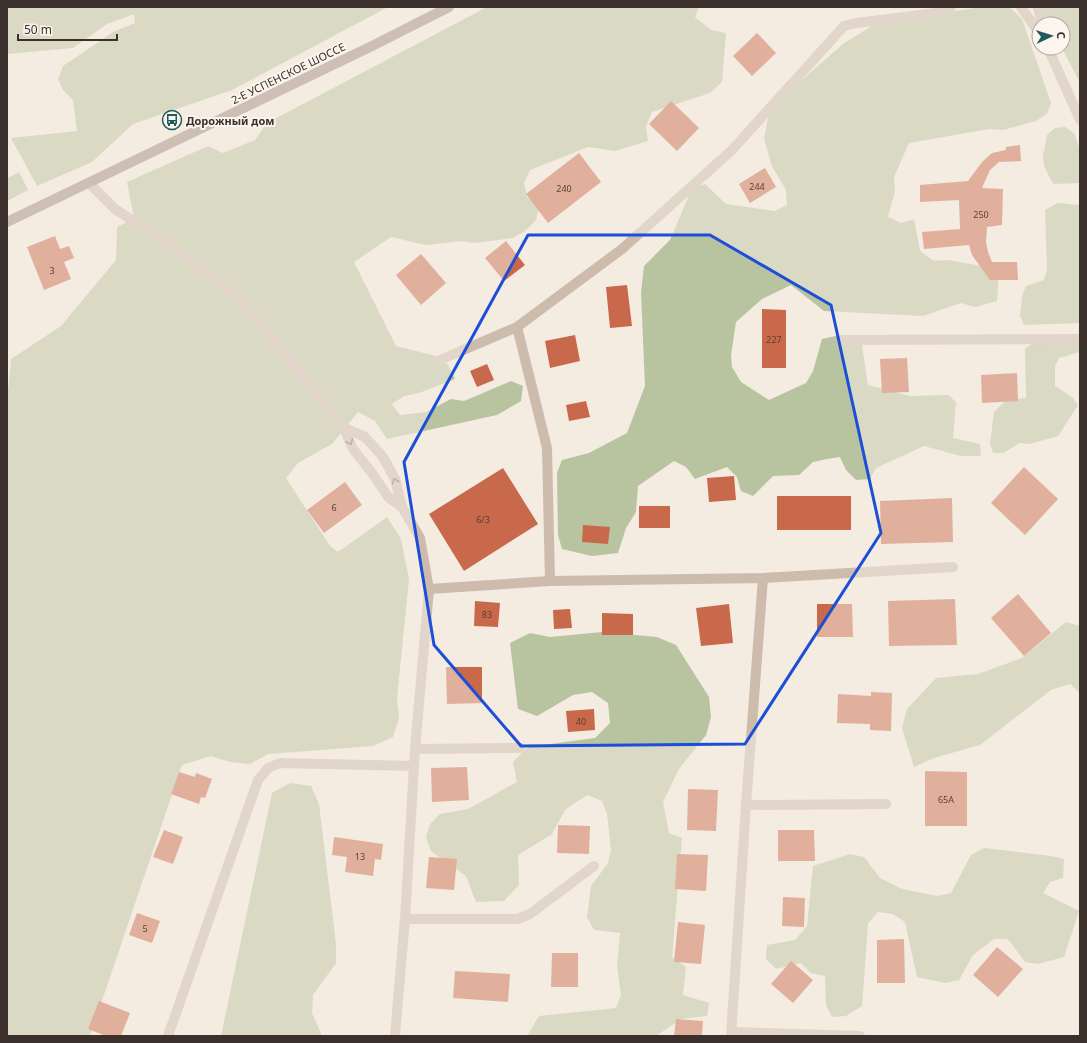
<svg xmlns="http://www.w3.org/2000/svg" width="1087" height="1043" font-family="'Noto Sans',sans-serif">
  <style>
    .green { fill: #b8c4a0 }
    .building { fill: #c8694b }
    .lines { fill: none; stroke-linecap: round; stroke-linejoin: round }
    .street { stroke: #cdbbac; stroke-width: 10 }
    .secondary { stroke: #a18a7d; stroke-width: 10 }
    .oneway { stroke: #7d6f65 }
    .marked { fill: none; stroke: #1d4ed8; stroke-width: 3; stroke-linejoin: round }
    .labels { text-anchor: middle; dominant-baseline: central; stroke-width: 4; stroke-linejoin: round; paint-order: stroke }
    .number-label { font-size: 9px; fill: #5e3e33 }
    .street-label { font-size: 11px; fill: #3b302b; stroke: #fbf5ee }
    .poi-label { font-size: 11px; font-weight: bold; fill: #3b302b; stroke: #fbf5ee; text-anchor: start }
  </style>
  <rect width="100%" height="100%" fill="#f4ebe1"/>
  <path class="green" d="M7,7H388L232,90L133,124L92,162L37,186L11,138L77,131L73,100L63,90L58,79L63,66L75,58L113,32L135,23L134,14L107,24L73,48L7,54Z
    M487,7H699L695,17L711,30L726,33L722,82L710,93L652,112L646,126L648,141L615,151L588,147L530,170L524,183L527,197L539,206L536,220L525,231L513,238L474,243L461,241L426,245L391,237L354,262L396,346L436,356L448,365L455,379L419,393L404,396L392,404L400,415L426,412L451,399L464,401L511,381L523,386L521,401L497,415L387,439L375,421L358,412L332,444L298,463L286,478L330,546L338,552L387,517L401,539L409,579L397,698L399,718L393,737L373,746L268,754L250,764L230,762L211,756L182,765L90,1036H7V404L11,359L61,326L116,260L117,227L134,218L127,182L208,146L223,153L255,140L267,123Z
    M983,7H1009L1022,19L1051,103L1047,114L1036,121L1003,130L989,129L909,143L894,177L895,191L888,217L901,223L914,219L920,251L934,261L948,260L999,269L997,301L975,307L961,303L923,316L824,311L791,285L762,299L736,322L731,355L732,367L741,382L769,400L806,383L813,371L822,339L836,336L861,339L868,385L910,396L948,395L956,402L953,438L980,444L981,456H961L924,446L876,468L870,479L856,480L846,470L840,457L827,459L813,462L799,475L773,476L753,496L741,491L737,477L727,467L695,479L686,467L674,461L638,486L636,512L626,528L618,553L592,556L562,549L558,535L557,473L562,460L589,453L627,433L645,386L641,292L644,266L670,240L692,188L705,184L726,204L775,211L787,205L786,190L772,166L764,139L770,108L843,44L878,22Z
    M1041,7H1080V83L1062,48H1063V24H1050Z
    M1065,127L1074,133L1080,150V183L1053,184L1044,166L1043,156L1047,135L1055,128Z
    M19,172L28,190L7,201V178Z
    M1058,203L1080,205V323L1024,325L1020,316L1022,296L1026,286L1044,280L1047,270L1045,210Z
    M1040,337L1080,340V352L1059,358L1055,366V386L1072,397L1078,405L1058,436L1030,444L1020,443L1003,453H993L990,444L994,412L1006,400L1026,398L1025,349Z
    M1066,622L1080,626V693L1070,684L1051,690L980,745L934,758L914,767L902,728L907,709L936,678L978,674L1022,658Z
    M602,632L657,637L676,645L709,697L711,717L706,735L679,769L663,802L669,833L682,838L672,957L686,967L683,995L709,1003L707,1016L681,1019L656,1036H527L539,1016L616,1008L621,995L617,966L620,933L594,930L587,917L591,886L608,863L611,850L607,813L602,801L588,795L576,802L565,810L552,834L518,855L519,885L504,901L476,902L466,876L431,851L426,837L430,824L440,814L468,809L517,782L513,762L528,747L595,738L610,723L608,703L592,692L573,695L537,716L518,709L510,643L530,633L550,637Z
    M290,783L311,786L319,804L336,944V963L313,995L312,1013L322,1036H221L272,793Z
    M984,848L1051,856L1064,859L1063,878L1050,882L1043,893L1079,911L1064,957L1038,964L1025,962L1008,939H994L973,955L959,980L945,983L917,977L905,922L893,914L878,912L868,923L862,1006L846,1016L832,1017L826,1005L825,976L811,973L801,963L776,969L766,959L767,945L795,940L807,926L813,866L850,854L864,857L880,878L902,889L937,896L951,893L971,855Z"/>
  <path class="building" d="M757,33L776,53L752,76L733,56Z
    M671,101L699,128L677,151L649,124Z
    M1020,145L1021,161L999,162L990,170L982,188L1003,189L1002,225L987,227L986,242L988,252L992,262H1017L1018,280H990L972,255L969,245L924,249L922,232L960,229L959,200L920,202V185L968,181L982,162L992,153L1006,150V147Z
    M579,153L601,182L548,223L526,194Z
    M765,168L776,187L750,203L739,184Z
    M55,236L60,249L69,246L74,258L64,262L71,279L44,290L27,247Z
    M506,241L525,265L504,281L485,258Z
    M421,254L446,283L421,305L396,275Z
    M627,285L632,326L610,328L606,287Z
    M762,309L786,310V368H762Z
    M575,335L580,361L550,368L545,341Z
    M907,358L909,392L882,393L880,359Z
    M487,364L494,380L477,387L470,371Z
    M1017,373L1018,401L982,403L981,375Z
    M586,401L590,417L569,421L566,405Z
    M1024,467L1058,499L1025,535L991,503Z
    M503,468L538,524L464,571L429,514Z
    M734,476L736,500L709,502L707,478Z
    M345,482L362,505L324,533L307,510Z
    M777,496H851V530H777Z
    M952,498L953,542L881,544L880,501Z
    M639,506H670V528H639Z
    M583,525L610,527L608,544L582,542Z
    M1018,594L1051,633L1024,656L991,618Z
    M955,599L957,645L889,646L888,601Z
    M475,601L500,603L498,627L474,626Z
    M729,604L733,643L701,646L696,608Z
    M817,604H852L853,637H817Z
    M570,609L572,628L554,629L553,610Z
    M602,613L633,614V635H602Z
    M446,667H482V703L447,704Z
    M871,692L892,693L891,731L870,730V724L837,723L838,694L871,696Z
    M594,709L595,730L568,732L566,711Z
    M467,767L469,800L432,802L431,768Z
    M925,771L967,772V826H925Z
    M179,772L195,777L196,773L212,779L205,798L201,797L199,804L171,794Z
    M688,789L718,790L716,831L687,830Z
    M558,825L590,826L589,854L557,853Z
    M164,830L183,837L173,864L153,857Z
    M778,830H814L815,861H778Z
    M334,837L383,844L381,860L375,859L373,876L345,872L347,857L332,855Z
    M677,854L708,855L706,891L675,889Z
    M429,857L457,859L454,890L426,888Z
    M783,897L805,898L804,927L782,926Z
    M137,913L160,921L152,943L129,935Z
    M678,922L705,925L701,964L674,962Z
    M904,939L905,983H877V940Z
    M997,947L1023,969L998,997L973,975Z
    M552,953H578V987H551Z
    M791,961L813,980L793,1003L771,984Z
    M455,971L510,974L508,1002L453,998Z
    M99,1001L130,1013L121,1036H106L88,1029Z
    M676,1019L703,1021L702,1036H674Z"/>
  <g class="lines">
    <path class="street" d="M1021,7L1039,33
      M1038,7L1042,24
      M1048,48L1080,120
      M89,183L115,209L173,247L241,300L288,358L343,427
      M517,327L547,448L550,581
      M841,340L1080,339
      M440,360L517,327L622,249L732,150L844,26L856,23L936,13L951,7
      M763,578L953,567
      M429,589L550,581L763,578L746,805L731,1036
      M415,749L520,748
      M746,805L886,804
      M405,919H517L530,914L594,866
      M732,1032L860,1036
      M168,1036L258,780L268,768L280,763L414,766
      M395,1036L405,919L415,749L429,589L420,538L402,507L395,479L383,457L365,437L343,427L353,449L372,473L389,498L402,507"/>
    <path class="secondary" d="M7,222L372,46L449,7"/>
  </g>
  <defs><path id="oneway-chevron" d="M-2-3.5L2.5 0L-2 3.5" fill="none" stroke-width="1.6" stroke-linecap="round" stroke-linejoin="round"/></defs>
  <g class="oneway">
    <use href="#oneway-chevron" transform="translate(350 442) rotate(65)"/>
    <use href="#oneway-chevron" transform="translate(395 481) rotate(-109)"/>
  </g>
  <path d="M0 0H1087V1043H0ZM528,235H710L831,305L881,533L745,744L521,746L434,645L404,462Z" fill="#f4ebe1" fill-opacity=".55" fill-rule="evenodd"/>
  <path class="marked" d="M528,235H710L831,305L881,533L745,744L521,746L434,645L404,462Z"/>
  <defs>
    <g id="bus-ring" transform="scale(1)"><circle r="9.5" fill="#fbf5ee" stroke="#1f5a5e" stroke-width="1.5"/><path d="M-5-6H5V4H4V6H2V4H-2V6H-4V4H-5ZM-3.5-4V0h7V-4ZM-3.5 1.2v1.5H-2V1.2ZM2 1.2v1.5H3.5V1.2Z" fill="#1f5a5e"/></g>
  </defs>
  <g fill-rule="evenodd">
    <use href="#bus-ring" x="172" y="120"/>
  </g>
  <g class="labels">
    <g class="number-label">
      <text x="757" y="186">244</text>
      <text x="564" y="188">240</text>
      <text x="981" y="214">250</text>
      <text x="52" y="270">3</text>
      <text x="774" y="339">227</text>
      <text x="334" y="507">6</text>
      <text x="483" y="519">6/3</text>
      <text x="487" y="614">83</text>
      <text x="581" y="721">40</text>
      <text x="946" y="799">65А</text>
      <text x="360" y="856">13</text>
      <text x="145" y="928">5</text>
    </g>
    <g class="street-label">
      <text transform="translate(288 73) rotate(-26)">2-Е УСПЕНСКОЕ ШОССЕ</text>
    </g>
    <g class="poi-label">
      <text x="186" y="120">Дорожный дом</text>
    </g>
  </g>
  <rect width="1087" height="1043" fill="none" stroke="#3b302b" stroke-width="16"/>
  <g transform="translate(1051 36) rotate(86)"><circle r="19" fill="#fbf5ee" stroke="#aea6a0"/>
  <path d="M0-3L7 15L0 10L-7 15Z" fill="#1f5a5e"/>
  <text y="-6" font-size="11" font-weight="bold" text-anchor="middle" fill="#3b302b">С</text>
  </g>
  <path d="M18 34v6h99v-6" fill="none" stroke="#3b302b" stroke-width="2"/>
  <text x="24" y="34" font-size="12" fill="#3b302b" stroke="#fbf5ee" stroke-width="3" paint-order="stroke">50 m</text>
</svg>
